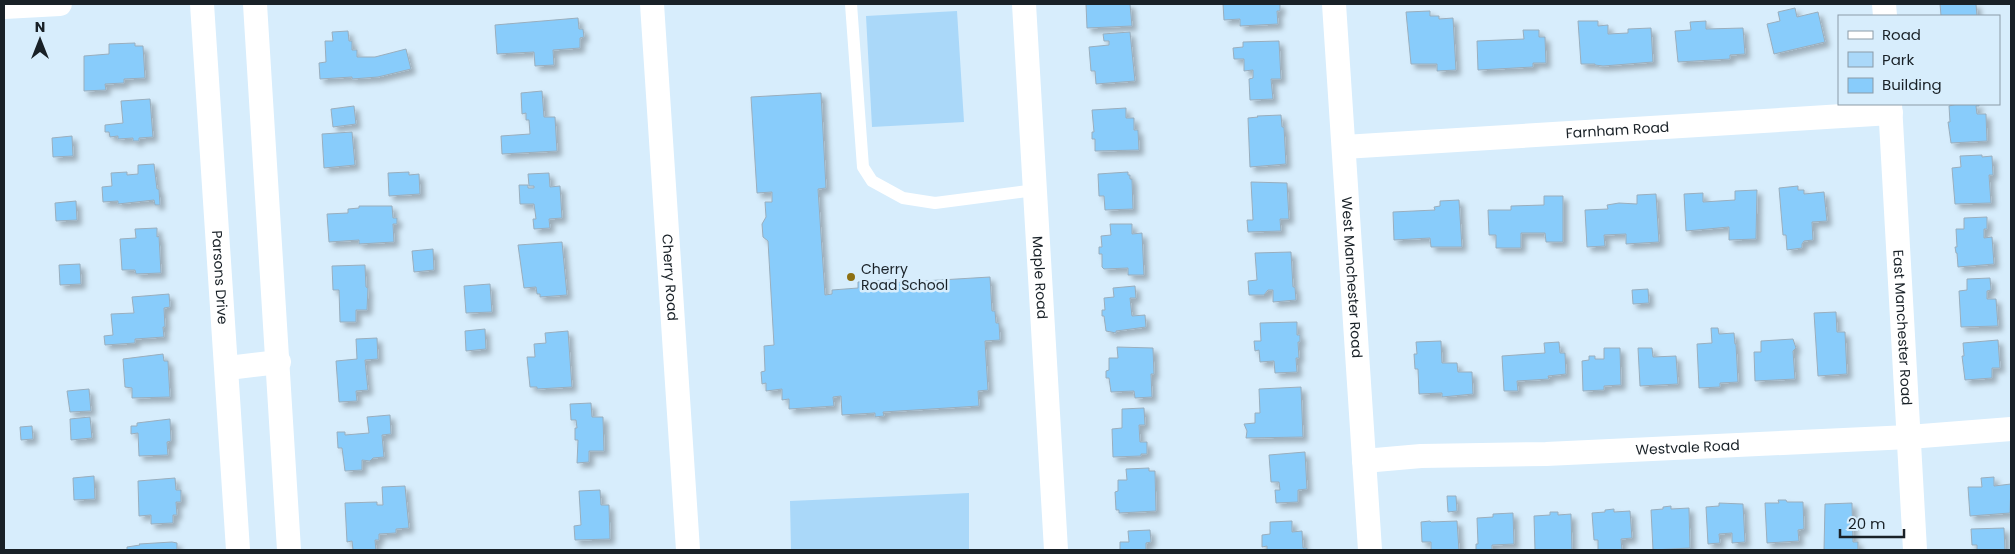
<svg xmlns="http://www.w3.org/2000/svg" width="2015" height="554" font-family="Poppins,sans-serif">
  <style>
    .green { fill: #aad8f9 }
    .building { fill: #88ccfb; stroke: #9aaebd; filter: url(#shadow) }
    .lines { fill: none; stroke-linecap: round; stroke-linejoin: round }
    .lane { stroke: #fff; stroke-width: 12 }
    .street { stroke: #fff; stroke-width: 24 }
    .poi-dot { fill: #8d7013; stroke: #d7edfc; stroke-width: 2 }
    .labels { text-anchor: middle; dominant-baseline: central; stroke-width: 5; stroke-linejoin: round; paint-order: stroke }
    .street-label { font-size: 14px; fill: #192127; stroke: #d7edfc }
    .poi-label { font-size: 14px; fill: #192127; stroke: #d7edfc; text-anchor: start }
  </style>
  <defs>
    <filter id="shadow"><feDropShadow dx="4.5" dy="4.5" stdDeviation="2.5" flood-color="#0004"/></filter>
  </defs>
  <rect width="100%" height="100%" fill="#d7edfc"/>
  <path class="green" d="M957,11L964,122L872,127L866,16Z
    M969,493V550H791L790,501Z"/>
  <path class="building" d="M1086,4H1130L1132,26L1087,28Z
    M1223,4H1280V11H1277L1278,24L1240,26V19L1224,20Z
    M1940,4H1976L1977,16H1941Z
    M1795,8L1797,17L1818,12L1825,42L1774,54L1767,24L1780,21L1778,12Z
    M1430,11V16H1439V19L1453,18L1456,70L1437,71V64H1411L1406,12Z
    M578,18L579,29H583L584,37L580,38V48L553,50L554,65L535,66L534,52L497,54L495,25Z
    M1578,21H1598V26L1608,25V34L1628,33V29L1651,28L1653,62L1603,66L1595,65V64H1581Z
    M1706,21V29L1743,28L1745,54L1730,55V59L1678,62L1675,31L1691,30L1690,22Z
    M1523,30H1539V37H1545L1546,63H1533V67L1478,70L1477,41L1524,39Z
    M348,31L349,41H352V50H357V57H375L406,49L411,69L378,77L352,79V77L320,79L319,63L326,62L325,41H333L332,32Z
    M1130,32L1135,81L1096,84L1095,71H1091L1089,47L1109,45V41H1104L1103,34Z
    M1279,41L1281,79H1271L1273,99L1250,100L1249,79L1253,78V70L1244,71V59H1234L1233,48L1243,47V42Z
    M135,43V46H143L145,78L124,79V83L105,84L106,90L84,91V56L109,54V44Z
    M542,91L544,117H555L557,151L502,154L501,136L530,134L529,120H526V113L522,114L521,93Z
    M821,93L826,188L818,189L825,295L832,294V290L858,288V282L890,280V283L990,277L992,311H995L996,323H999L1000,340L985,341L988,390L978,391L979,406L883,412L884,416L875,417V413L842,415L841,396L833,397L834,406L789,409V399L782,400V389L766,391V383L762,384L761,372L765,371L764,346L774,345L768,241L763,237L762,224L766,217L765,202H772V192L757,193L751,97Z
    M150,99L153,137L139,138V141H133V138L118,139V136L110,137L109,132H105V125L123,123L121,101Z
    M1957,104H1979V106H1976L1977,114H1986L1987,141L1951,143L1948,122H1950L1949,106Z
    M354,106L356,124L333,127L331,109Z
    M1126,108V118H1134V130H1138L1139,150L1095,151V139H1092V132H1094L1092,110Z
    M1281,115L1282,127H1284L1286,164L1250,167L1248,118L1258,117L1257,116Z
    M352,132L355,165L324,168L322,134Z
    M72,136L73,156L53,157L52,138Z
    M1982,155V157L1992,156L1993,175H1989L1991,203L1955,204L1952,168L1961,167L1960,156Z
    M154,164L157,189H159L160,205H155L154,200L118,204V201L103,202L102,187L112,186L111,173L127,172V175L138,174V165Z
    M409,172V175L419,174L420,194L389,196L388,173Z
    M1128,172V175H1130V179H1132L1133,209L1105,210L1104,196H1099L1098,174Z
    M549,173L550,187L560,186L562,218L549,219L550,228L534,229L533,219H536L534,204H520L519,185H528V188H534V186H529L528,174Z
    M1251,182L1287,183L1289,219H1280L1281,231L1248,232L1247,220H1253Z
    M1798,186V190H1804V194L1824,192L1827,221L1812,222L1813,240L1804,241L1802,244V248L1787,250L1786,235H1783L1779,188Z
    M1757,190L1756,239L1729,240V227L1686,231L1684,194L1703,193V202L1735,200V191Z
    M1656,194L1659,242L1626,244V234L1604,235L1605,246L1587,247L1585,210L1608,209L1607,205L1619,203L1637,204V195Z
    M1544,196H1563V242H1546L1545,233H1521V248H1496V235H1489L1488,210H1511V206L1544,205Z
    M1459,200L1462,247H1431L1430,238L1394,240L1393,212L1435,210L1434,207L1440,206V201Z
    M76,201L77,220L56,221L55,203Z
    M359,206H392L393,218H397V224H393L394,242L359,244V240L329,242L327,214L348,213V209L359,208Z
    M1987,217V229H1984V238L1992,237L1994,264L1958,267L1957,253H1956L1955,247H1957L1956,229H1964V218Z
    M1110,224H1132V234L1142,233L1144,275H1128V268L1104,269L1102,267V254H1099V247H1102L1101,236L1111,235Z
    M157,228V237L159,236L161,273L136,274L135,270H122L120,239L136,238L135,229Z
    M562,242L567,295L540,297V294H537L536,287L524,288L518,245Z
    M433,249L434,270L414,272L412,251Z
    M1291,252L1293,287H1295L1296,300L1273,302V290H1268L1264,295H1249L1248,281L1257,280L1255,253Z
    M80,264L81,284L60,285L59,265Z
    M365,265L366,287L368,288L367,310H356V322H340L339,290H333L332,266Z
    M1990,278L1991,290L1987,291V299H1996L1998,326L1961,327L1959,291L1967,290V279Z
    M490,284L492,312L466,313L464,286Z
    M1135,286L1136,298H1130L1132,316L1145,315L1146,327L1116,331V333L1106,331L1104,316H1102V310H1105L1104,298L1114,297L1113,288Z
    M1648,289L1649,303L1633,304L1632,290Z
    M169,294L170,307L164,308L165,327H163L164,337L135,339V343L105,345L104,336L113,335L111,314L134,313L132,297Z
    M1836,312L1837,332H1845L1847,374L1818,376L1814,313Z
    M1297,322V335H1300V342H1298L1299,358H1296L1297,372L1275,373L1274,361L1260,362L1259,350L1255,351L1254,341H1261L1260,323Z
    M1711,328H1718L1719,334L1734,333L1735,344H1736L1738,382L1720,383V387L1699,388L1697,344L1712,343Z
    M485,329L486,349L466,351L465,331Z
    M568,331L572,387L537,389V387H530L527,357H535L534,344L546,343L545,333Z
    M377,338L378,359L365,360L368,390L356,391L357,401L339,402L336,361L357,359L356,339Z
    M1793,339L1796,348L1793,351L1795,379L1755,381L1754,352H1761V341Z
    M1998,340L2000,368H1992V378L1965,380L1962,356H1964L1963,343Z
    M1441,341L1442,363H1457L1458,372H1472L1473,394L1442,397V393L1419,394L1418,369H1415L1414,354H1417L1416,342Z
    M1559,342L1560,353H1565L1566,374L1548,376L1549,379L1517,381L1518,391H1504L1502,356L1545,353L1544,343Z
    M1117,347L1153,348L1154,374H1151L1152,397L1135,398L1134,391L1111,392L1109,378H1106V371L1109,370V358H1118Z
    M1604,348H1620L1621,385L1604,386V390L1583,391L1582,361L1589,360V356H1595V359H1604Z
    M1638,348H1652L1653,357L1676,356L1678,384L1640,386Z
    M163,354L164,361H168L170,397L132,398V388L125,387L123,359Z
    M1301,387L1303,437L1246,438L1247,431L1244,424L1255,423V413H1260L1259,389Z
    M89,389L91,411L70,412L67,391Z
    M591,403L592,417H603L604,451H589V462L577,463L578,440H575V428H577L576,420H571L570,404Z
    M1144,408L1145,425H1139L1140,442H1147V454H1141V456L1113,457L1112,429L1122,428V409Z
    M390,415L391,434L382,435L384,457L373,458L370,461L362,460V470L345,471L342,448H338L337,432H345V435L369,433L367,417Z
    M90,417L92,438L71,440L70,419Z
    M170,419L171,441L167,442L168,455L139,456L138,433L131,434V426H137V423Z
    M32,426L33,439L21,440L20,427Z
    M1305,452L1307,489L1298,490V502L1276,503L1275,490H1280L1279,482H1271L1269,455Z
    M1149,468V471H1155L1156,511L1119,513V510H1116L1115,492L1118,491V480H1127L1126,469Z
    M94,476L95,499L74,500L73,478Z
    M1994,477V486L2011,484L2010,513L1970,516L1968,487H1982L1981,478Z
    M175,478L176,490H181V502H176L177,515H173V523L151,524V515L139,516L138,481Z
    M405,486L409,528L396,529V533L379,534V540H375L376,550H353L352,541L347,542L345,503L377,502V505H383L382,487Z
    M600,490L601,505H609L610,539L575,540L574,526L581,525L579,491Z
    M1447,496H1456L1457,511L1448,512Z
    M1778,500H1786L1787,502H1803L1804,529L1798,530L1799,541L1767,543L1765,503H1779Z
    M1719,503L1743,504L1745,542L1732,543V533L1719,534L1720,543L1708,544L1706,507L1719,506Z
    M1852,503L1853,542H1858V550H1824L1825,504Z
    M1671,506V509L1689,508L1690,548L1653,550L1651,510L1663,509V507Z
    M1614,509V512L1630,511L1632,538L1621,539L1622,550H1598V540H1594L1592,513L1605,512V510Z
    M1550,512H1558V515L1571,514L1572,550H1535L1534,516L1550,515Z
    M1513,513L1514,544L1492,545V550H1476V544H1478L1477,518L1493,517V514Z
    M1292,521V532L1302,531L1303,548H1307V550H1267V546L1262,547V535L1270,534V522Z
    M1430,521L1431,522L1457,521L1459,550H1431V542H1422L1421,522Z
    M2004,528L2005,550H1977V545H1972L1971,529Z
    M1150,530L1151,542L1146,543V550H1120V542H1129L1128,531Z
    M172,542L177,543V550H127V547L140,545L139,544Z"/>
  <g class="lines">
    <path class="lane" d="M851,4L863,167L872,181L903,198L935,203L1035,190"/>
    <g class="street">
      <path id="s1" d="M202,4L238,550"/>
      <path d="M255,4L289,550"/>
      <path id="s2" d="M652,4L688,550"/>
      <path id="s3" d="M1024,4L1056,550"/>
      <path id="s4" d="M1334,4L1370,550"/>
      <path d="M1884,4L1885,16"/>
      <path d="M4,7L60,4"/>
      <path id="s5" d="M1890,104L1915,550"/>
      <path id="s6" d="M1344,147L1891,113"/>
      <path d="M228,368L279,362"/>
      <path id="s7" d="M1364,461L1421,456L1546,454L1909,437L2011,429"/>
    </g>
  </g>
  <circle class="poi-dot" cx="851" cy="277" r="5"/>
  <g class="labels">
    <g class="street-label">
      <text stroke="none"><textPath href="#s6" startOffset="274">Farnham Road</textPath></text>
      <text stroke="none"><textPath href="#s1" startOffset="274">Parsons Drive</textPath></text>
      <text stroke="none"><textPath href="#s2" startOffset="274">Cherry Road</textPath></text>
      <text stroke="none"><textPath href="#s3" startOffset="274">Maple Road</textPath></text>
      <text stroke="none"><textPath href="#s4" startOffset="274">West Manchester Road</textPath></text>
      <text stroke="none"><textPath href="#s5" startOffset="224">East Manchester Road</textPath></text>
      <text stroke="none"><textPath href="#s7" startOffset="324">Westvale Road</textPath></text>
    </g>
    <g class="poi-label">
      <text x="861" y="269">Cherry<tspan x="861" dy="16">Road School</tspan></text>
    </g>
  </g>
  <rect width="2015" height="554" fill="none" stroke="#192127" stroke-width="10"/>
  <rect x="1838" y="15" width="162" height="90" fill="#d7edfc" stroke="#8b9ba7"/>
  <rect x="1848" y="31" width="25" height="8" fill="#ffffff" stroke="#8b9ba7"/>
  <text x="1882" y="40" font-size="15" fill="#192127">Road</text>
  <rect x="1848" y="52" width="25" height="15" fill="#aad8f9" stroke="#8b9ba7"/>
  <text x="1882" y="65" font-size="15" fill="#192127">Park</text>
  <rect x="1848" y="78" width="25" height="15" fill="#88ccfb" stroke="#8b9ba7"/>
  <text x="1882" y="90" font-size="15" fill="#192127">Building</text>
  <g transform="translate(40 40)" stroke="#d7edfc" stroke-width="4" paint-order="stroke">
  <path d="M0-4L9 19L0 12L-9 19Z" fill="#192127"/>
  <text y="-8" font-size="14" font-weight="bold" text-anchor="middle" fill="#192127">N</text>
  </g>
  <path d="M1840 529v8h64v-8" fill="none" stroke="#192127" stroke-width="2.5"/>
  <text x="1848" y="529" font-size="15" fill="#192127" stroke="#d7edfc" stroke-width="4" paint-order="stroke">20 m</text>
</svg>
